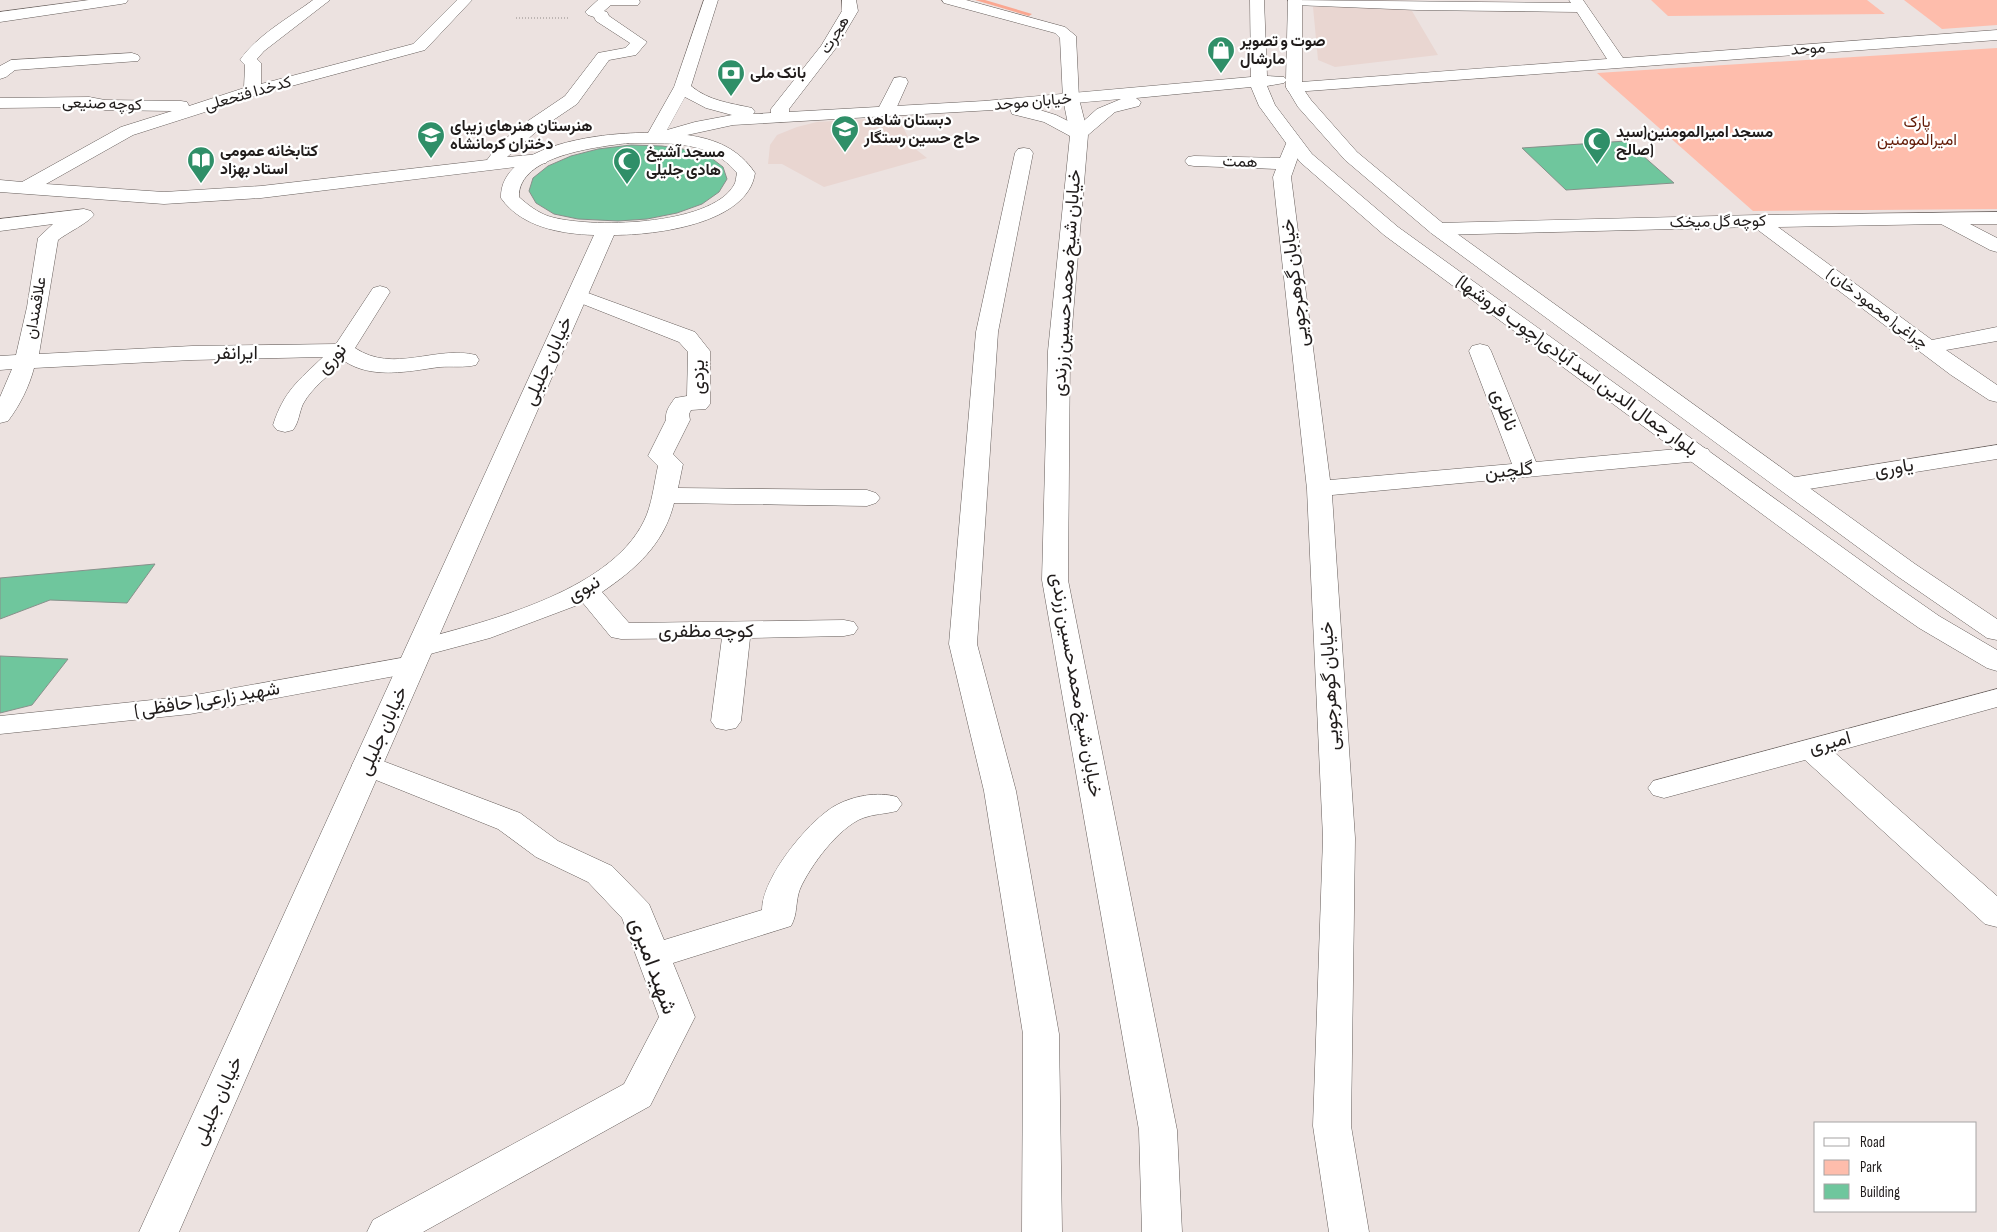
<svg xmlns="http://www.w3.org/2000/svg" width="1997" height="1232" font-family="'Sofia Sans Condensed',Vazirmatn,sans-serif">
  <style>
    .built { fill: #e9d6d1 }
    .green { fill: #febdac }
    .lines { fill: none; stroke-linecap: round; stroke-linejoin: round }
    .stream { fill: #faa791; fill-rule: evenodd }
    .building { fill: #6fc69d; stroke: #88908b }
    .minor-casing { stroke: #665e5b; stroke-width: 1 }
    .major-casing { stroke: #665e5b; stroke-width: 1 }
    .path { stroke: #8e8785; stroke-width: 2; stroke-dasharray: 0.5 2.5; stroke-linecap: butt }
    .minor { fill: #fff; fill-rule: evenodd }
    .major { fill: #fff; fill-rule: evenodd }
    .labels { text-anchor: middle; dominant-baseline: central; stroke-width: 4.5; stroke-linejoin: round; paint-order: stroke }
    .far-street-label { font-size: 16px; fill: #201c1b; stroke: #fff }
    .far-poi-label { font-size: 16px; font-weight: bold; fill: #201c1b; stroke: #fff; text-anchor: start }
    .far-park-label { font-size: 16px; fill: #621b07; stroke: #fff }
    .street-label { font-size: 19px; fill: #201c1b; stroke: #fff }
    .near-street-label { font-size: 22px; fill: #201c1b; stroke: #fff }
  </style>
  <rect width="100%" height="100%" fill="#ece2e0"/>
  <path class="built" d="M1313,7H1397L1412,11L1438,55L1335,67L1318,60Z
    M898,117L913,147L927,158L824,187L782,164H768L770,145L777,135L797,127L817,122Z"/>
  <path class="green" d="M1651,0H1867L1885,14L1668,16Z
    M1904,0H1997V25L1942,29Z
    M1997,48V209L1753,211L1597,73Z"/>
  <g class="lines">
    <path class="stream" d="M975,0H985L1032,14L1029,16Z"/>
  </g>
  <path class="building" d="M1626,141L1674,183L1566,190L1522,148Z
    M631,145L662,146L689,150L710,157L723,167L727,179L719,192L702,204L677,213L647,219L618,221L578,219L554,214L536,203L529,191L533,178L548,166L571,156L598,149Z
    M155,564L127,603L50,600L0,619V578Z
    M0,656L68,659L32,705L0,713Z"/>
  <g class="lines">
    <g class="minor-casing">
      <path id="minor" d="M89,0H128L126,3L121,4L0,22V12Z
        M313,0H330L264,51L257,59L261,63V84L413,44L457,0H472L425,50L258,95L133,135L46,184L164,192L261,186L487,160L499,144L525,123L565,96L598,53L625,48L630,43L596,21L594,17L588,15L585,12L598,0H639L640,2L638,5H611L604,11L607,12L609,16L647,42L636,55L609,60L577,104L537,131L507,157L540,154L546,155L549,159L546,163L540,164L261,198L164,204L0,192V180L22,182L121,127L172,111L105,110L89,107L0,108V98L89,97L105,100L181,101L187,102L189,106L244,88L245,65L240,60C257,35 289,18 313,0Z
        M842,0H856L858,11L836,48L789,109V117L786,121L780,122L774,121L771,117V109L821,46L842,11Z
        M942,0H966L1065,27L1076,36L1079,99L1088,134L1085,138L1079,139L1073,138L1070,134L1063,99L1060,38L1055,33L944,3Z
        M1288,0L1571,3L1569,0H1583L1623,58L1997,30V40L1294,92L1288,91L1286,87L1288,83L1607,59L1577,12L1417,10L1295,5L1290,4Z
        M132,53L138,55L140,58L138,61L15,70L6,77L0,79V66L11,60Z
        M900,77L906,78L908,82L895,111L892,115L886,116L880,115L877,111L892,82L894,78Z
        M1294,138L1300,139L1303,143L1291,177L1330,480L1512,464L1469,351L1472,346L1480,344L1488,346L1491,351L1536,462L1699,447L1708,449L1711,454L1708,459L1699,461L1332,495L1355,838L1351,1126L1369,1232H1329L1313,1126L1323,838L1307,489L1273,177L1276,169L1194,166L1188,165L1185,161L1188,157L1194,156L1280,158L1288,139Z
        M1024,148L1030,149L1033,153L998,332L977,644L1016,791L1059,1034L1062,1232H1022L1023,1034L984,791L949,644L976,332L1015,153L1018,149Z
        M84,209L91,211L94,215C88,223 67,233 58,240L39,354L192,346L336,344L373,288L380,286L387,288L390,292L355,348C394,374 435,345 476,355L479,360L476,365C464,368 452,366 440,367C409,371 373,380 344,361C331,374 312,387 303,404C299,413 299,422 293,430L285,432L277,430L273,425C284,391 298,381 323,357L192,360L34,368C29,387 20,405 8,421L0,423V397L12,369L0,370V356L16,355L27,307L38,238L53,224L0,231V219Z
        M1997,212V224H1970L1997,238V252L1990,250L1941,224L1778,227L1932,340L1997,327V341L1946,350L1997,385V402L1989,400L1951,375L1754,227L1438,235L1431,233L1428,229L1431,225L1438,223L1758,215Z
        M577,289L695,332L710,351V404L706,409L691,410L689,414L690,420L673,454L683,464L678,488L867,490L876,493L880,498L876,503L867,506L674,503C664,544 636,569 602,592L629,623L844,620L854,622L858,628L854,634L844,636L750,638L741,721L736,728L726,730L716,728L711,721L722,638L621,639L611,637L583,603L490,638L430,654L420,656L410,654L406,648L410,642C481,623 609,593 644,521C652,505 654,484 658,466L648,456L666,420C665,411 670,405 675,398L687,396L688,352L679,342L570,299L567,295L570,291Z
        M1997,445V459L1790,492L1781,490L1778,485L1781,480L1790,478Z
        M412,656L422,659L426,665L422,671L190,714L0,734V716L190,696Z
        M1997,689V707L1834,752L1997,896V927L1985,924L1805,760L1664,798L1653,795L1648,788L1653,781Z
        M367,755L520,813L558,841L612,866L649,904L664,940L762,910C762,878 807,823 833,807C851,796 878,791 897,797L902,804L897,811C886,814 873,814 863,818C839,827 810,866 800,889C795,902 798,914 791,926L673,963L695,1017L650,1106L423,1232H367L373,1220L624,1084L659,1017L622,918L588,882L536,857L498,829L356,772L352,765L356,758Z"/>
    </g>
    <g class="major-casing">
      <path id="major" d="M704,0H718L691,86C709,101 730,103 752,108L755,112L753,114L984,101L1251,77L1250,0H1264L1267,76L1284,77L1286,79L1288,0H1302V87L1311,100L1357,152L1445,225L1915,564L1997,619V640L1987,638L1897,576L1431,233L1345,160L1298,107L1286,87V81L1284,83L1267,86L1275,105L1312,154L1398,227L1896,586L1939,616L1997,650V671L1987,668L1919,628L1876,598L1384,235L1300,162L1259,106L1251,87L1136,98L1141,102L1139,106L1115,112L1088,135L1070,351L1068,580L1177,1130L1182,1232H1142L1139,1130L1042,580L1048,351L1070,136L1044,122L1012,114L1010,109L733,125L687,135C716,139 739,149 755,173C748,224 655,235 614,235L179,1232H139L594,235C561,234 521,227 501,198C499,143 609,132 648,133L674,87ZM685,97L706,108L732,115L695,122L667,130ZM1121,99L1097,109L1078,126L1056,115L1030,107ZM628,143C666,143 711,140 737,173C736,177 736,182 734,185C711,226 588,229 548,216C537,212 528,205 519,197C518,155 598,147 628,143Z"/>
    </g>
    <path class="path" d="M516,18H568"/>
    <use href="#minor" class="minor"/>
    <use href="#major" class="major"/>
  </g>
  <defs>
    <g id="shop-pin" transform="scale(1.4375)"><path d="M0 17L-7.5 6A9.5 9.5 0 1 1 7.5 6Z" fill="#2f8f68" stroke="#fff"/><path d="M-5-2.5h2.3a2.7 3.5 0 0 1 5.4 0H5L5.5 6h-11ZM-1.5-2.5h3a1.5 2.3 0 0 0-3 0Z" fill="#fff"/></g>
    <g id="bank-pin" transform="scale(1.4375)"><path d="M0 17L-7.5 6A9.5 9.5 0 1 1 7.5 6Z" fill="#2f8f68" stroke="#fff"/><path d="M-6-4H6V4H-6ZM0-2.3a2.3 2.3 0 1 0 0 4.6a2.3 2.3 0 1 0 0-4.6Z" fill="#fff"/></g>
    <g id="school-pin" transform="scale(1.4375)"><path d="M0 17L-7.5 6A9.5 9.5 0 1 1 7.5 6Z" fill="#2f8f68" stroke="#fff"/><path d="M0-5L7-2L0 1L-7-2ZM-4 1L0 2.5L4 1V4Q0 6-4 4Z" fill="#fff"/></g>
    <g id="mosque-pin" transform="scale(1.4375)"><path d="M0 17L-7.5 6A9.5 9.5 0 1 1 7.5 6Z" fill="#2f8f68" stroke="#fff"/><path d="M3.5-4.9A6 6 0 1 0 3.5 4.9A5 5 0 1 1 3.5-4.9Z" fill="#fff"/></g>
    <g id="library-pin" transform="scale(1.4375)"><path d="M0 17L-7.5 6A9.5 9.5 0 1 1 7.5 6Z" fill="#2f8f68" stroke="#fff"/><path d="M-6-4Q-3-5.5-.7-3.5V5Q-3 3-6 4ZM6-4Q3-5.5 .7-3.5V5Q3 3 6 4Z" fill="#fff"/></g>
  </defs>
  <g fill-rule="evenodd">
    <use href="#shop-pin" x="1221" y="50"/>
    <use href="#bank-pin" x="731" y="73"/>
    <use href="#school-pin" x="845" y="129"/>
    <use href="#school-pin" x="431" y="135"/>
    <use href="#mosque-pin" x="1597" y="141"/>
    <use href="#library-pin" x="201" y="160"/>
    <use href="#mosque-pin" x="627" y="161"/>
  </g>
  <g class="labels">
    <g class="far-street-label">
      <text transform="translate(835 35) rotate(-58)">هجرت</text>
      <text transform="translate(1808 49) rotate(-4)">موحد</text>
      <text transform="translate(248 94) rotate(-16)">کدخدا فتحعلی</text>
      <text transform="translate(1033 102) rotate(-5)">خیابان موحد</text>
      <text transform="translate(102 104) rotate(2)">کوچه صنیعی</text>
      <text transform="translate(1240 162) rotate(2)">همت</text>
      <text transform="translate(1718 222) rotate(-1)">کوچه گل میخک</text>
      <text transform="translate(36 308) rotate(-80)">علاقمندان</text>
      <text transform="translate(1877 309) rotate(37)">چراغی( محمود خان )</text>
    </g>
    <g class="far-poi-label">
      <text x="1240" y="41">صوت و تصویر<tspan x="1240" dy="18">مارشال</tspan></text>
      <text x="750" y="73">بانک ملی</text>
      <text x="864" y="120">دبستان شاهد<tspan x="864" dy="18">حاج حسین رستگار</tspan></text>
      <text x="450" y="126">هنرستان هنرهای زیبای<tspan x="450" dy="18">دختران کرمانشاه</tspan></text>
      <text x="1616" y="132">مسجد امیرالمومنین(سید<tspan x="1616" dy="18">صالح)</tspan></text>
      <text x="220" y="151">کتابخانه عمومی<tspan x="220" dy="18">استاد بهزاد</tspan></text>
      <text x="646" y="152">مسجد آشیخ<tspan x="646" dy="18">هادی جلیلی</tspan></text>
    </g>
    <g class="far-park-label">
      <text x="1917" y="122">پارک<tspan x="1917" dy="18">امیرالمومنین</tspan></text>
    </g>
    <g class="street-label">
      <text transform="translate(1067 283) rotate(-86)">خیابان شیخ محمدحسین زرندی</text>
      <text transform="translate(1295 283) rotate(-97)">خیابان گوهرجویی</text>
      <text x="236" y="353">ایرانفر</text>
      <text transform="translate(332 359) rotate(-47)">نوری</text>
      <text transform="translate(548 361) rotate(-66)">خیابان جلیلی</text>
      <text transform="translate(1577 366) rotate(36)">بلوار جمال الدین اسد آبادی(چوب فروشها)</text>
      <text transform="translate(698 377) rotate(-90)">یزدی</text>
      <text transform="translate(1504 410) rotate(69)">ناظری</text>
      <text transform="translate(1894 468) rotate(-9)">یاوری</text>
      <text transform="translate(1509 471) rotate(-5)">گلچین</text>
      <text transform="translate(584 589) rotate(-30)">نبوی</text>
      <text x="706" y="631">کوچه مظفری</text>
      <text transform="translate(1076 685) rotate(80)">خیابان شیخ محمدحسین زرندی</text>
      <text transform="translate(1330 686) rotate(-93)">خیابان گوهرجویی</text>
      <text transform="translate(207 700) rotate(-9)">شهید زارعی( حافظی )</text>
      <text transform="translate(383 731) rotate(-66)">خیابان جلیلی</text>
      <text transform="translate(1830 743) rotate(-15)">امیری</text>
      <text transform="translate(218 1101) rotate(-66)">خیابان جلیلی</text>
    </g>
    <g class="near-street-label">
      <text transform="translate(653 966) rotate(70)">شهید امیری</text>
    </g>
  </g>
  <rect x="1814" y="1122" width="162" height="90" fill="#ffffff" stroke="#a6a4a4"/>
  <rect x="1824" y="1138" width="25" height="8" fill="#ffffff" stroke="#a6a4a4"/>
  <text x="1860" y="1147" font-size="15" fill="#201c1b">Road</text>
  <rect x="1824" y="1160" width="25" height="15" fill="#febdac" stroke="#a6a4a4"/>
  <text x="1860" y="1172" font-size="15" fill="#201c1b">Park</text>
  <rect x="1824" y="1184" width="25" height="15" fill="#6fc69d" stroke="#a6a4a4"/>
  <text x="1860" y="1197" font-size="15" fill="#201c1b">Building</text>
</svg>
